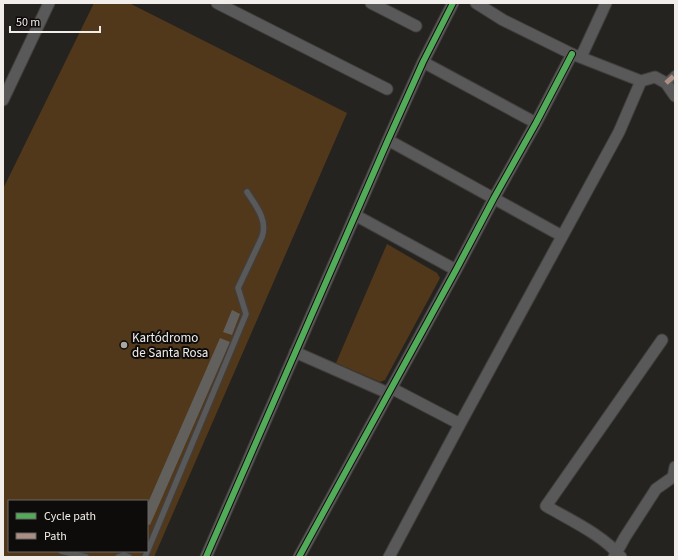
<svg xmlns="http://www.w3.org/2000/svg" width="678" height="560" font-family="'Source Sans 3',sans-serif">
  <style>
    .green { fill: #51381a; fill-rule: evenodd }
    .building { fill: #62605d }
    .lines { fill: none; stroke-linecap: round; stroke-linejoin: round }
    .service-casing { stroke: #413f3d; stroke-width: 8 }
    .pedestrian-casing { stroke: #413f3d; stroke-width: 10 }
    .minor-casing { stroke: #413f3d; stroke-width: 13 }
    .service { stroke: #5a5959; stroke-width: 5.5 }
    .pedestrian { stroke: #5a5959; stroke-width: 8 }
    .minor { stroke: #5a5959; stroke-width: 11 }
    .quiet { stroke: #ac8f84; stroke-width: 5; stroke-dasharray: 10 5; stroke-linecap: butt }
    .cycleway-casing { stroke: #0e0c0a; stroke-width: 8 }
    .cycleway { stroke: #51ab58; stroke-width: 6 }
    .poi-dot { fill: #aaa6a3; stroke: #0e0c0a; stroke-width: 1.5 }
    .labels { text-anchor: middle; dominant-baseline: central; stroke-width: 4; stroke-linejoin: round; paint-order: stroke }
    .poi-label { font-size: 13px; fill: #f1edea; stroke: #0e0c0a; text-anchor: start }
  </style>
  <rect width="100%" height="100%" fill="#252320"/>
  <path class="green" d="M94,3H129L347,113L154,557H3V189ZM9,501H147V551H9Z
    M387,244L437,273L440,278L385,380L380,382L336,363Z"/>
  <path class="building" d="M232,310L240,314L232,335L223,332Z
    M220,338L230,342L150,525L147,524V505Z"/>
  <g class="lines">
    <g class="service-casing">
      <path id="service" d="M61,551L86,557
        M118,557L124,555L129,557
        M145,557L246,314L238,288L262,237C268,220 256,206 247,192"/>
    </g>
    <g class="pedestrian-casing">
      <path id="pedestrian" d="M666,83L675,75"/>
    </g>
    <g class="minor-casing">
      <path id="minor" d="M217,3L387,89
        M371,3L416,26
        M476,3L503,20L572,54L641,81L655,77L666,83L675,96
        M581,57L606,3
        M423,62L536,123
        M3,100L49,3
        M388,140L562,236
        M355,215L456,270
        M295,352L388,393
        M391,388L460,424
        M206,557L388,140L423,62L453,3
        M299,557L456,270L494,198L536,123L572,54
        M389,557L460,424L619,132L641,81
        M614,557L625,537L656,489L673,477L675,467
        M621,557C603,535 570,520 546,506L662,340"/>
    </g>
    <use href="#service" class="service"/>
    <use href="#pedestrian" class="pedestrian"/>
    <use href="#minor" class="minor"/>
    <path class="quiet" d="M666,83L675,75"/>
    <g class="cycleway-casing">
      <path id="cycleway" d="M206,557L388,140L423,62L453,3
        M299,557L456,270L494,198L536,123L572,54"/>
    </g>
    <use href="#cycleway" class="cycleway"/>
  </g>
  <circle class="poi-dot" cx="124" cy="345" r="4"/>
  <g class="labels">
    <g class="poi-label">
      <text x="132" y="338">Kartódromo<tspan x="132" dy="15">de Santa Rosa</tspan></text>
    </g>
  </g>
  <rect width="678" height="560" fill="none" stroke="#f1edea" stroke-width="8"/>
  <rect x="8" y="500" width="140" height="52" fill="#0e0c0a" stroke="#696664"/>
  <rect x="16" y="513" width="20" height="6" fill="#51ab58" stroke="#696664"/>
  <text x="44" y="520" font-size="12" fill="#f1edea">Cycle path</text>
  <rect x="16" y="533" width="20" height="6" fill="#ac8f84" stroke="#696664"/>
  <text x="44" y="540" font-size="12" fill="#f1edea">Path</text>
  <path d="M10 26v6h90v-6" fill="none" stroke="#f1edea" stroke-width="2"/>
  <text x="16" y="26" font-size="12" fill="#f1edea" stroke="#0e0c0a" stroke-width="3" paint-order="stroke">50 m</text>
</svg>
